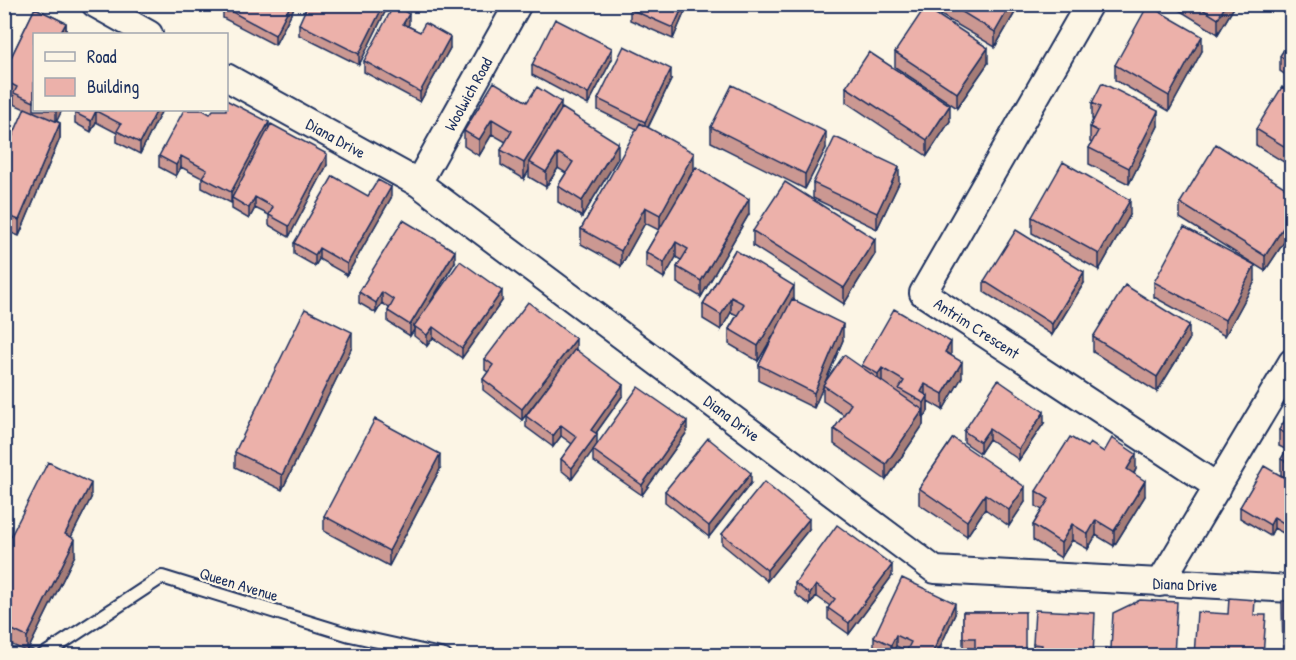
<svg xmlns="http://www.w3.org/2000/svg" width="1296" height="660" font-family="'Patrick Hand',sans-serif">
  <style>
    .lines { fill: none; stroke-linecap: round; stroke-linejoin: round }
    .lane-casing { stroke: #1b2f5e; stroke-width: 16 }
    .street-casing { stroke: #1b2f5e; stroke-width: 30 }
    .lane { stroke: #fcf5e5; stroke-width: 12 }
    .street { stroke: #fcf5e5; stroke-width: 26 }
    .wall { fill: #cb9892; stroke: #1b2f5e; stroke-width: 1.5 }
    .shaded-wall { fill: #a57c77; stroke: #1b2f5e; stroke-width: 1.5 }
    .building { fill: #ecb1aa; stroke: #1b2f5e; stroke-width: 1.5 }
    .labels { text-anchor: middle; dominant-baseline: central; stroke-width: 4.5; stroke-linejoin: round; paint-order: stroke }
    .street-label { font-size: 16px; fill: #1b2f5e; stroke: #fcf5e5 }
  </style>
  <rect width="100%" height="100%" fill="#fcf5e5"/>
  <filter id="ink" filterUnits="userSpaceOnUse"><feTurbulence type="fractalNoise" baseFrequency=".0167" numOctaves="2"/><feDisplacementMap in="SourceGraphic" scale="12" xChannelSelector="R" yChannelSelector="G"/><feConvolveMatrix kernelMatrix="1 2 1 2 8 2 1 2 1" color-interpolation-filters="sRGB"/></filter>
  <g filter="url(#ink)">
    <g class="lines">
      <g class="lane-casing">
        <path id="lane" d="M4,648L29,656
          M42,656L162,577L350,635L445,656"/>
      </g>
      <g class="street-casing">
        <path id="street" d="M95,4L149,34
          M1089,4L923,293L1218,487
          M226,77L418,183L935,570L1292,589
          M418,183L518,4
          M1160,583L1292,362"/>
      </g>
      <use href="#lane" class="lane"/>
      <use href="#street" class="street"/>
    </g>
    <path class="wall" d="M225,4H296L275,45L223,18V7Z
      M389,4L359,65L299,35V24Z
      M632,4H688L673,39L630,20V9Z
      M934,4H1020L995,47L934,11Z
      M1169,4H1236L1218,34Z
      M35,8L66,23V34H34V110H62L56,121L60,123V138L19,236L4,230V156L25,109L14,104V96L4,91V72Z
      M409,24L408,26L450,48L420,102L364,72V61Z
      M1292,37V79L1280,71V56Z
      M1202,51L1169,111L1115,80V65Z
      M895,52L988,63L957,108L895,67Z
      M612,59L588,105L532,75V65Z
      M671,80L648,128L694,169L674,204L749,214L701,297L677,283V267L681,260L676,257L664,278L646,267V252L659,230L645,223L621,266L581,244V229L637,129L598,110V99Z
      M846,87L950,121L927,156L846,102Z
      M1292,93V167L1256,145V129Z
      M527,102L561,109L618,158L582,217L558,202V186L566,173L558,168L546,187L529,177V170L524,179L501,165V150L506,142L492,134L479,156L464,146V131Z
      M1092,103L1158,126L1129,184L1089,164V148L1092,143L1090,142V127L1093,119H1092Z
      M77,110H162L140,154L117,142V133L96,122L91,132L75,123V113Z
      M210,114L269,129L327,165L289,237L269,225V215L255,208L249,219L232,209V201L231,203L202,188V178L181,167L176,176L159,167V156Z
      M711,127L826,148L805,189L711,142Z
      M813,183H899L877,229L813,198Z
      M1292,192V230L1265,271L1180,218V203Z
      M391,198L347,275L319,259L315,266L294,254V243Z
      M1130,215L1099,270L1032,233V217Z
      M753,231L875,254L844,304L753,246Z
      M735,250L843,340L824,385L862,368V365L951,355L962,377L943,410L928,401V411L924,418H923V425L886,480L834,444V429L844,415L823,401V386L814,408L759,381V365L775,332L758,361L729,344V329L737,315L731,312L721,330L703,319V304Z
      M455,262L431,302L502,301L462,358L433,338L427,346L414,336V330L410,336L388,322V311L389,308L382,303L376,313L359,303V292Z
      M984,281L1084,283L1052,335L984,292Z
      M1255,281L1225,336L1154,297V282Z
      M1093,337L1189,340L1157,392L1093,352Z
      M352,347L282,490L235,467V452Z
      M576,350L623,395L596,433L572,479L561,470V459L572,444L561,436L553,447L526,427V416L545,390L522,420L483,390V379L488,372L485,370V359Z
      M1292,409V481L1281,475V459L1287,450L1279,446V430Z
      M1044,423L1019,460L989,439L980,453L964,442V431Z
      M687,432L642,495L593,461V450Z
      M953,438L1025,502L1009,526L985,509L967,536L919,504V488Z
      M1087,447L1104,452L1136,469L1134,474L1145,496L1114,546L1096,535L1088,549L1072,540L1061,558L1033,540V525L1042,510L1036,506V491Z
      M440,469L389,566L324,531V516Z
      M1292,482V529L1289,528L1285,534L1274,528L1270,536L1240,518V507Z
      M751,483L709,537L665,502V491Z
      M91,498L71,537L75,555L27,652L4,641V550Z
      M809,529L767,581L722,544V534Z
      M892,576L849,634L828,619V608L830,606L816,596L810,605L795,594V583Z
      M963,612H1025L975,649L963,648Z
      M955,614L936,656H905L907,651L896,646L891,655L874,648V637Z
      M1095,624L1041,656L1033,655V644Z"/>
    <path class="shaded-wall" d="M9,4H11V13L4,25V14Z
      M291,4H296L275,45V35Z
      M384,4H389L359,65V54Z
      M684,4H688L673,39V28Z
      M1011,4H1020L995,47V32Z
      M1226,4H1236L1218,34V19Z
      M409,14V24L403,34V24Z
      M66,23V34H60Z
      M1202,36V51L1169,111V96Z
      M450,37V48L420,102V92Z
      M612,48V59L588,105V94Z
      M988,48V63L957,108V93Z
      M671,69V80L645,133V122Z
      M561,102V117L529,162V170L524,179V163Z
      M950,105V121L927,156V140Z
      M57,110H62L56,123V112Z
      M157,110H162L140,154V143Z
      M96,111V122L91,132V121Z
      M1158,111V126L1129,184V168Z
      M492,119V134L479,156V140Z
      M269,122V133L232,198L231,203V192Z
      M60,123V138L19,236V220Z
      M826,132V148L805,189V174Z
      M618,143V158L582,217V201Z
      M558,153V168L546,187V172Z
      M694,153V169L660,230V215Z
      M327,154V165L289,237V226Z
      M181,156V167L176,176V165Z
      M899,167V183L877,229V213Z
      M391,187V198L347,275V264Z
      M255,197V208L249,219V208Z
      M749,199V214L701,297V281Z
      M1130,200V215L1099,270V254Z
      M645,207V223L621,266V251Z
      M1292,214V230L1265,271V256Z
      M875,239V254L844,304V288Z
      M676,242V257L664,278V263Z
      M319,248V259L315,266V255Z
      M455,251V262L415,327L414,326V330L410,336V325Z
      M1255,265V281L1225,336V320Z
      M1084,272V283L1052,335V324Z
      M794,286V301L758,361V346Z
      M502,291V301L462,358V348Z
      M382,292V303L376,313V303Z
      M731,297V312L721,330V315Z
      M843,324V340L814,408V393Z
      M1189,325V340L1157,392V377Z
      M433,327V338L427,346V335Z
      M352,332V347L282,490V475Z
      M576,339V350L522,420V409Z
      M951,342V357L945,352Z
      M962,362V377L943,410V394Z
      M882,368V383L878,389V374Z
      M925,384V399L921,392Z
      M623,385V395L591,440V430Z
      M928,396V411L924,418V403Z
      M923,410V425L886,480V464Z
      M1044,412V423L1019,460V449Z
      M687,421V432L642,495V485Z
      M561,425V436L553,447V436Z
      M989,429V439L980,453V442Z
      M597,434V445L572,479V468Z
      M440,454V469L389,566V551Z
      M1136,454V469L1127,485V469Z
      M751,473V483L709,537V526Z
      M1145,481V496L1114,546V531Z
      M91,483V498L65,549V534Z
      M1025,487V502L1009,526V510Z
      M985,494V509L967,536V521Z
      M1274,517V528L1270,536V525Z
      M1289,517V528L1285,534V524Z
      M809,519V529L767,581V570Z
      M1096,520V535L1088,549V534Z
      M1072,524V540L1061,558V543Z
      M75,539V555L27,652V637Z
      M892,565V576L849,634V623Z
      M816,585V596L810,605V594Z
      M955,603V614L936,656H931Z
      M896,635V646L891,655V645Z"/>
    <path class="building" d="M4,4H9L4,14Z
      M225,4H291L275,35L223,7Z
      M308,4H384L359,54L299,24Z
      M632,4H684L673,28L630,9Z
      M949,4H1011L995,32Z
      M1194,4H1226L1218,19Z
      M394,5L409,14L403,24L420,32L425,23L450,37L420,92L364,61Z
      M1148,5L1202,36L1169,96L1115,65Z
      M925,7L988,48L957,93L895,52Z
      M35,8L66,23L60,34H34V102L14,93L17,87L4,80V72Z
      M555,19L612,48L588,94L532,65Z
      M1292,37V63L1280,56Z
      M624,46L671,69L645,122L598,99Z
      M869,52L950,105L927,140L846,87Z
      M494,82L527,102L537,87L561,102L524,163L501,150L512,131L492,119L479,140L464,131Z
      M1102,83L1158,111L1129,168L1089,148L1098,131L1090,127L1100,107L1092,103Z
      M732,85L826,132L805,174L711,127Z
      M1282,87L1292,93V151L1256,129Z
      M226,100L269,122L231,192L202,177L207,170L181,156L176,165L159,156L184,110H203L210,114L213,110H226Z
      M25,108L60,123L19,220L4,214V156Z
      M562,108L618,143L582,201L558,186L573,162L558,153L546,172L529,162Z
      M77,110H157L140,143L117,131L121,124L96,111L91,121L75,113Z
      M640,123L694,153L660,215L645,207L621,251L581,229Z
      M271,124L327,154L289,226L269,215L273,207L255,197L249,208L232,198Z
      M835,137L899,167L877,213L813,183Z
      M1216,144L1292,192V214L1265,256L1180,203Z
      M1063,162L1130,200L1099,254L1032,217Z
      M696,167L749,199L701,281L677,267L688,249L676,242L664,263L646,252Z
      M333,176L368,196L378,180L391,187L347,264L319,248L315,255L294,243Z
      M785,182L875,239L844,288L753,231Z
      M403,220L455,251L410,325L388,311L394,300L382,292L376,303L359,292Z
      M1184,227L1255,265L1225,320L1154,282Z
      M1016,230L1084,272L1052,324L984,281Z
      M735,250L794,286L758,346L729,329L744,304L731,297L721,315L703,304Z
      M460,261L502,291L462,348L433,327L427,335L414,326Z
      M1125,285L1189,325L1157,377L1093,337Z
      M792,299L843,324L814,393L759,365Z
      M528,302L576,339L522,409L483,379L493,365L485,359Z
      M305,309L352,332L282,475L235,452Z
      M894,309L951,342L945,352L962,362L943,394L925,384L921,392L928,396L924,403L899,389L904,381L882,368L878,374L862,365Z
      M575,349L623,385L591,430L597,434L572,468L561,459L577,437L561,425L553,436L526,416Z
      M844,355L923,410L886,464L834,429L851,404L823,385Z
      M998,380L1044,412L1019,449L989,429L980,442L964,431Z
      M638,387L687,421L642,485L593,450Z
      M1292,409V437L1279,430Z
      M375,419L440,454L389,551L324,516Z
      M1070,437L1087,447L1090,443L1104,452L1112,438L1136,454L1127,469L1145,481L1114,531L1096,520L1088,534L1072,524L1061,543L1033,525L1049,499L1036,491Z
      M708,438L751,473L709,526L665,491Z
      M953,438L1025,487L1009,510L985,494L967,521L919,488Z
      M1292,441V465L1281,459Z
      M48,462L91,483L65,534L75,539L27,637L4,626V550Z
      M1264,466L1292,482V518L1289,517L1285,524L1274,517L1270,525L1240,507Z
      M764,482L809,519L767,570L722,534Z
      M837,525L892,565L849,623L828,608L835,599L816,585L810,594L795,583Z
      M902,578L955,603L931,656H908L905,654L911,642L896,635L891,645L874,637Z
      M1229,598L1255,600L1254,615H1266L1263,656H1194L1197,612L1228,614Z
      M1140,600L1177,602L1174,656H1105V648L1111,649L1113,613Z
      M1282,601H1292V656H1283Z
      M1035,610L1095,613L1093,656H1041L1042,645L1033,644Z
      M963,612H1025V656H975V638H963Z"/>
  </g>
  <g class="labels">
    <g class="street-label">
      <text transform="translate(468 94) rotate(-61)">Woolwich Road</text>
      <text transform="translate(336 138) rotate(29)">Diana Drive</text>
      <text transform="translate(977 328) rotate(33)">Antrim Crescent</text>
      <text transform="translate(732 418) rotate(37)">Diana Drive</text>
      <text transform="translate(239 584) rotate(17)">Queen Avenue</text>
      <text transform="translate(1185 584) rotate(2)">Diana Drive</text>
    </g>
  </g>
  <rect width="1296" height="660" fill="none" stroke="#fcf5e5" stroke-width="24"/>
  <rect x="12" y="12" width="1272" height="636" fill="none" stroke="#1b2f5e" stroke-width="2" filter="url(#ink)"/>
  <rect x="33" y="33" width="195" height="78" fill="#fcf5e5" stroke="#a2a6af" stroke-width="1.5"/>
  <rect x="45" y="52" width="30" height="9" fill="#fcf5e5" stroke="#a2a6af" stroke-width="1.5"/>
  <text x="87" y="63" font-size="18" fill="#1b2f5e">Road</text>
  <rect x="45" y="78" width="30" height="18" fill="#ecb1aa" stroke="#a2a6af" stroke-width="1.5"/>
  <text x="87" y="93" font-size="18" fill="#1b2f5e">Building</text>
</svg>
